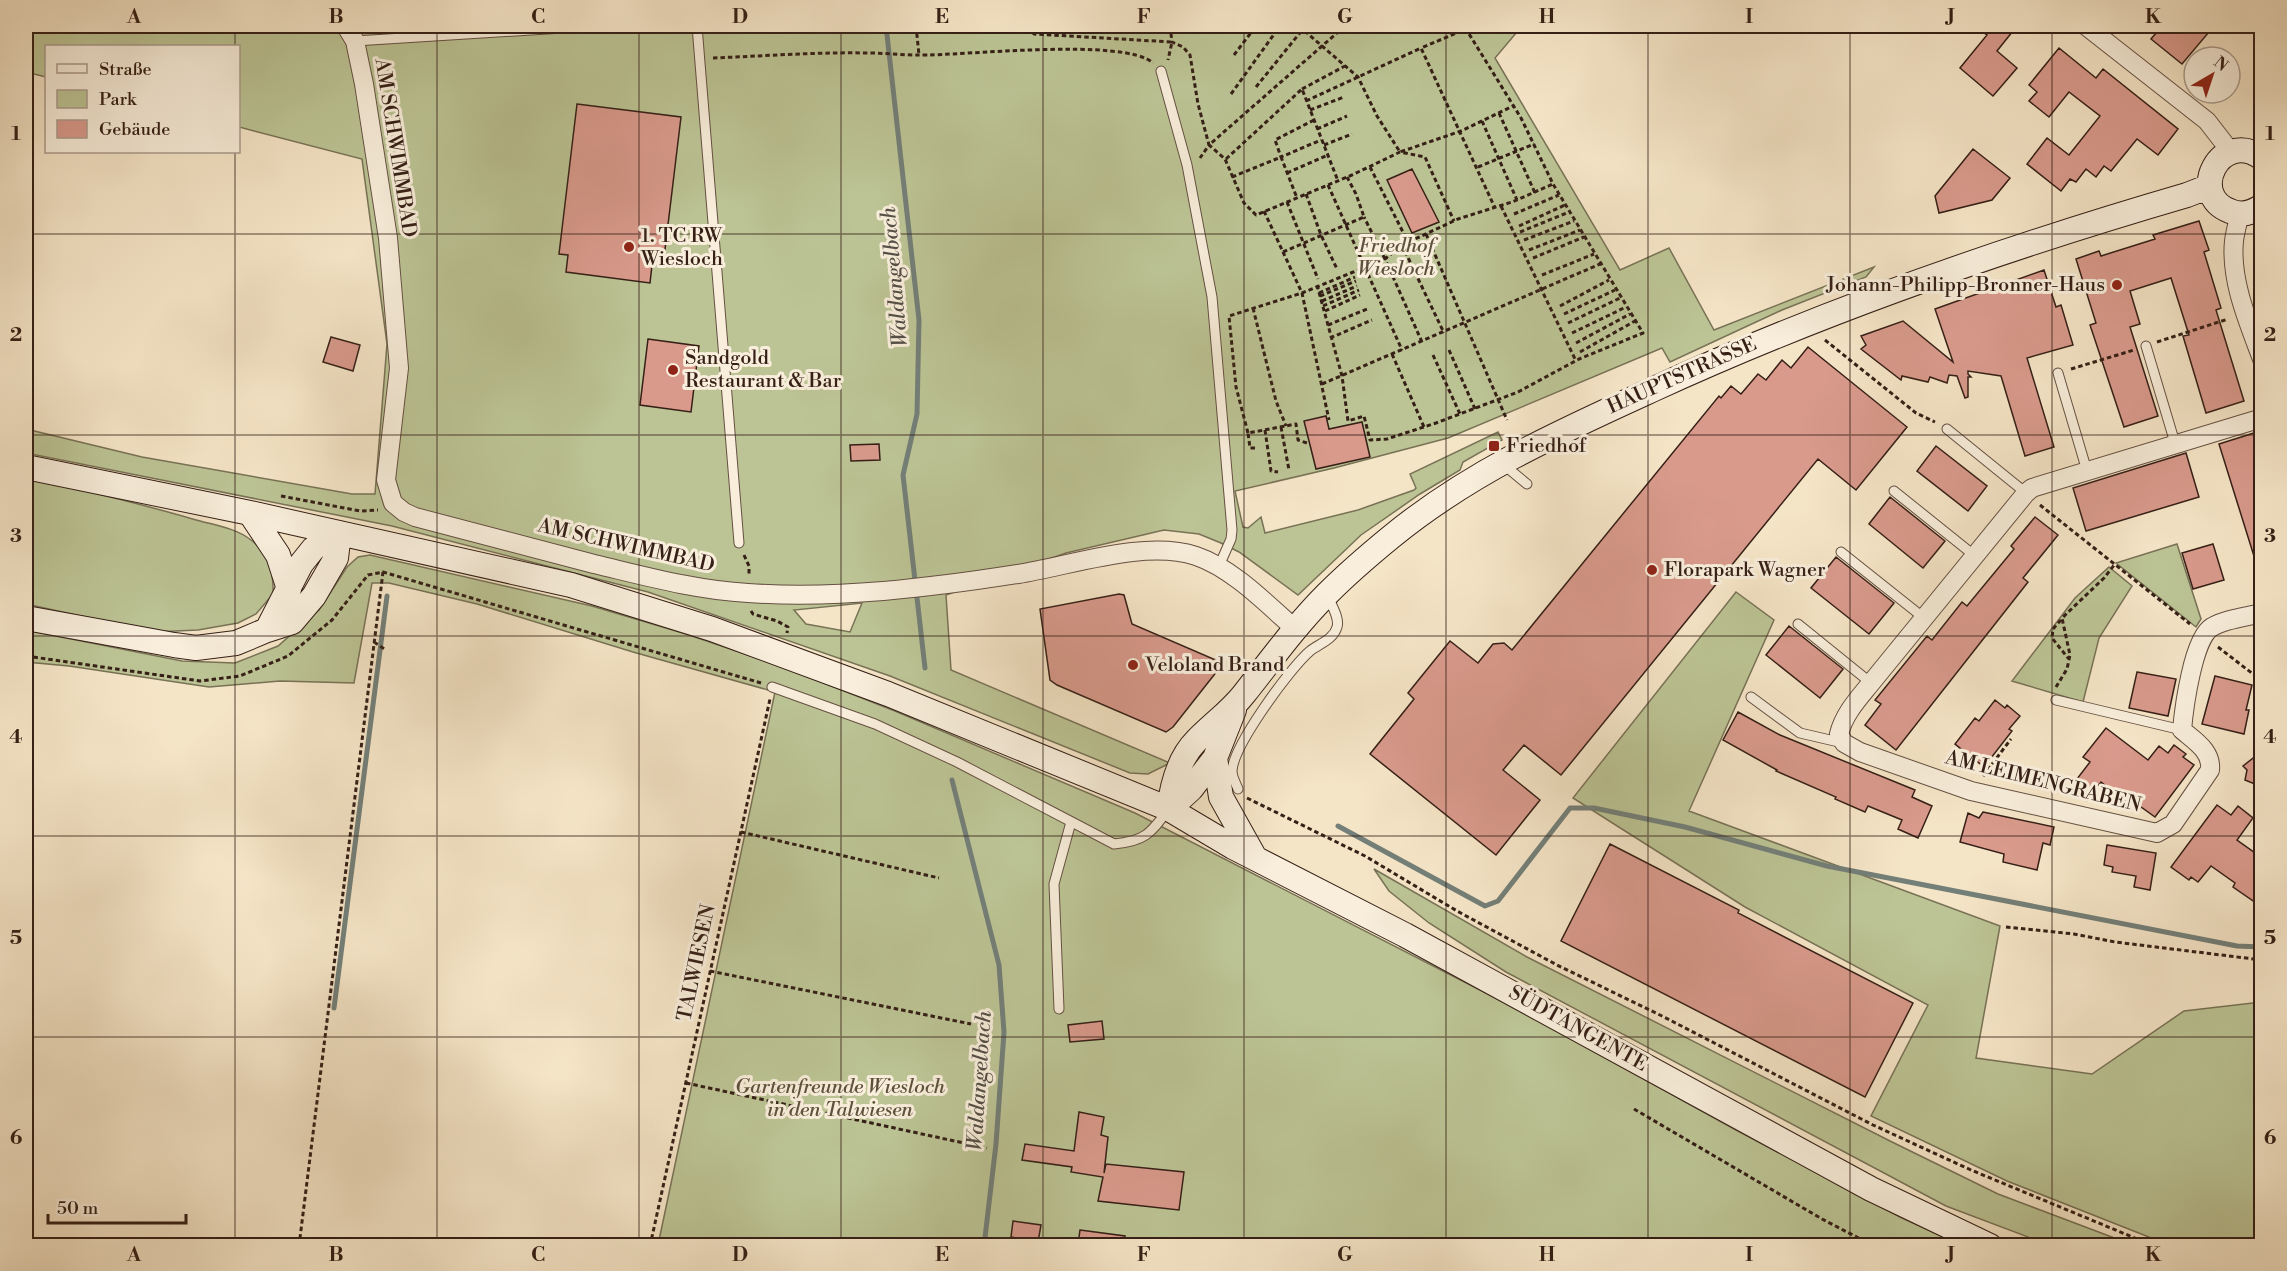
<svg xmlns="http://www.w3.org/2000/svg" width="2287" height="1271" font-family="'Libre Bodoni',serif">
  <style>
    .green { fill: #bcc495; stroke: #787256; stroke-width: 1.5; fill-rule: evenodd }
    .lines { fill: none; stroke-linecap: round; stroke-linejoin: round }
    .stream { stroke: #737f78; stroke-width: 5 }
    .building { fill: #d99a8c; stroke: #351f16; stroke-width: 1.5 }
    .lane-casing { stroke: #655042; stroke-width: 11 }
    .street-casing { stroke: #655042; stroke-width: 20 }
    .secondary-casing { stroke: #351f16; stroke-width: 26 }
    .path { stroke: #351f16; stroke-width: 3; stroke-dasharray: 4.5 3; stroke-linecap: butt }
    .lane { stroke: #f8eedb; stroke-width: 9 }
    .street { stroke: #f8eedb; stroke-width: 18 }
    .secondary { stroke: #f8eedb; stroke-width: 24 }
    .grid { fill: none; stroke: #351f16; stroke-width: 1.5; stroke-opacity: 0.55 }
    .poi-dot { fill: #8f2418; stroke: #f8eedb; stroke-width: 2 }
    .labels { text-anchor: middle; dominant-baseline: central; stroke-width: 6; stroke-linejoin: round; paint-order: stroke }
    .street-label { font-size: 20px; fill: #351f16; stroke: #f8eedb }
    .poi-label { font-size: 20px; fill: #351f16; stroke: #f8eedb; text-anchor: start }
    .park-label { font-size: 20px; font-style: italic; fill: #5e513c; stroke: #f8eedb }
    .water-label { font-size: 21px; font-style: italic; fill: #544f47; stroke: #f8eedb }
    .neatline { fill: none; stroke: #351f16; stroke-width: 2 }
    .grid-label { font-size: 20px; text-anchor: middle; font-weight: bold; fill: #351f16 }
  </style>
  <rect width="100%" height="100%" fill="#f5e5c7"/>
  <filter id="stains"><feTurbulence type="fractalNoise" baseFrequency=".00333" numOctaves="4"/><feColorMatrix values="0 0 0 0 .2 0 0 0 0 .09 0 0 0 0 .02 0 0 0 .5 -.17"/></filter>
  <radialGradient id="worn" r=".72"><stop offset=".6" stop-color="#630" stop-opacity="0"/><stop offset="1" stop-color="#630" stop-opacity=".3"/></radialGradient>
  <path class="green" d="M26,26H1522L1495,58L1620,270L1669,248L1714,330L1874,267L1866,277L1782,310L1670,362L1662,348L1448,438L1334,468L1235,491L1243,527L1248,528L1261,517L1265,533L1358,510L1414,490L1416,488L1410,474L1498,432L1502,440L1463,462L1460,470L1420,494L1361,535L1298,595L1239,552L1221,543L1199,534L1164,530L1066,553L946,595L951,670L1170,763L1148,774L1130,773L890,676L648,592L392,526L26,453V429L142,457L352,494H375L387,344L362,159L239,127L238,46H46V77L26,72ZM862,603L850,632L806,624L794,610Z
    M26,477C83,490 139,503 196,520C214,525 236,528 251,540C268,553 274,573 273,594L256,614L238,623L198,630L154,632L26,604Z
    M2177,544L2201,619L2196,627L2116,563Z
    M370,555L592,606L686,634L783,667L895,711L1135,813L1517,1009L1736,1130L1900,1217L1961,1245H658L775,692L633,652L477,604L389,583H372L354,683L280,681L209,687L69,666L26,662V630L182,661L235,663L278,646L319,610L347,567L358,557Z
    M2109,567L2132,586L2099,638L2083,702L2012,681L2075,598Z
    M1736,592L1774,620L1689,811L2000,926L1976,1058L2092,1074L2184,1011L2261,1002V1245H2169L2007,1181L1871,1116L1928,1005L1745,907L1573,798Z
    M1374,869L1527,957L1892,1142L1998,1194L2133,1245H2049L1946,1206L1506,972L1429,923L1389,891Z"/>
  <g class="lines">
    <path class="stream" d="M886,26L919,320L917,414L903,475L925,668
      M952,780L999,965L1004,1032L996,1144L984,1246
      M1338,826L1485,906L1498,901L1570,808H1594L1685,827L1827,866L2237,946L2262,947
      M334,1008L387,596"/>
  </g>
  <path class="building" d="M1974,26H2017L1997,51L2017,68L1993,96L1960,68L1987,35Z
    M2162,26H2214L2182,64L2151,39Z
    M2059,48L2096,78L2103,69L2178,129L2158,155L2137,139L2111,171L2104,166L2096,177L2086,169L2076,182L2070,179L2061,191L2027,164L2047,138L2069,155L2100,116L2069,92L2049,117L2029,101L2037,92L2029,85Z
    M577,104L681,117L663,266L652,265L650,283L566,272L568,255L559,254Z
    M1973,149L2010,178L1992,200L1939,213L1935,196Z
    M1412,169L1439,222L1412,233L1387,180Z
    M2199,221L2209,250L2204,252L2221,308L2216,310L2244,401L2206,413L2183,336L2189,335L2171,278L2130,291L2140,324L2130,327L2158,416L2124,427L2090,325L2096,323L2076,259L2099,251L2101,256L2155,239L2153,235Z
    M2044,270L2056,307L2061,305L2073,345L2027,358L2054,447L2025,456L2001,376L1968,371V374L1971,377H1968V397L1965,398L1957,376L1949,375L1947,383L1930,377L1928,382L1902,376L1901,380L1861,349L1866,345L1861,336L1903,321L1953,362L1935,309Z
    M331,337L360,345L353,371L323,362Z
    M648,339L699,346L691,412L640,405Z
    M1808,347L1907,427L1856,490L1818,459L1561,775L1524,745L1503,770L1540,800L1496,855L1370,754L1414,699L1408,693L1450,641L1478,663L1493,644L1504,643L1512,650L1719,396L1721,398L1731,386L1741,394L1758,374L1766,380L1782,360L1791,368Z
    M1326,416L1329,429L1362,422L1370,457L1316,469L1304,421Z
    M2254,433L2262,455V569H2258L2219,444Z
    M879,444L880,460L851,461L850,445Z
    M1936,446L1987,486L1968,511L1917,471Z
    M2186,453L2199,497L2086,531L2073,488Z
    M1890,497L1945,541L1923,568L1869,524Z
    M2035,517L2058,535L2023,578L2028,582L1896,750L1865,725L1881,704L1875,700L1927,636L1932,640L1962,602L1967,606L2014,549L2011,546Z
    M2213,544L2224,580L2193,589L2182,553Z
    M1836,557L1894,603L1869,634L1811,588Z
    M1119,594L1124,595L1132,624L1218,661L1219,668L1214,675L1173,727L1166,732L1057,685L1050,680L1040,609Z
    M1789,626L1843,669L1820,698L1766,655Z
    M2137,672L2176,679L2168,716L2129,708Z
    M2215,676L2252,685L2246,710H2249L2244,734L2202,724Z
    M1995,700L2005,708L2007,705L2020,716L2009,729L2012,731L1984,767L1955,744L1975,718L1979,721Z
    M1738,712L1780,735L1915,790L1912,797L1932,806L1918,838L1898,829L1902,820L1868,806L1865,812L1835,799L1836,797L1776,771L1777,770L1723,740Z
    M2106,728L2148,760L2159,746L2168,753L2174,745L2186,754L2183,757L2194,765L2155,817L2141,807L2138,811L2101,782L2087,801L2070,788L2090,762L2083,757Z
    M2262,751V787L2245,780L2247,770L2243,766Z
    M2217,805L2231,815L2238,806L2253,818L2237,840L2262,858V907L2233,887L2235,883L2211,866L2198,882L2191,877L2189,880L2171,867Z
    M1983,812L2054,827L2050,845L2043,843L2037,870L2003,862L2004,854L1960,842L1968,813L1979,818Z
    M1610,844L1739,910L1738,913L1913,1003L1865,1097L1561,941Z
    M2107,845L2156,853L2150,890L2134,887L2136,876L2112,872L2113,867L2104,865Z
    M1102,1021L1104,1039L1070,1042L1068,1025Z
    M1079,1112L1104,1117L1101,1135L1108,1137L1104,1173L1106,1164L1184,1172L1179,1210L1098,1201L1103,1177L1071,1172L1072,1167L1022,1160L1025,1144L1074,1151Z
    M1013,1221L1041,1225L1038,1242L1011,1237Z
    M1080,1230L1125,1236L1124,1245H1078Z"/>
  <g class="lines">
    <g class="lane-casing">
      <path id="lane" d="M697,26L739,543
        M355,41L594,26
        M1161,71L1187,165L1212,297L1232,530L1231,539L1219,566
        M2146,346L2175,443
        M2058,373L2087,471
        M1947,429L2026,493
        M1504,465L1527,484
        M1894,491L1975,556
        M1841,552L1924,618
        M1798,624L1871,683
        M772,687L875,724L957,762L1114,844C1145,841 1150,834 1168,810
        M1751,697L1800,733L1843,743
        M2056,700L2182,730
        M1238,789C1236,784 1232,777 1232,771C1233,746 1290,668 1310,651C1319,644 1334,639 1337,627C1340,618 1331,605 1328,596
        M1059,1009L1054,884L1071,822"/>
    </g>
    <g class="street-casing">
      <path id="street" d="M346,26L355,41L364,84L388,238L399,368L386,480L393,503L404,512L415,517C475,533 534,548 594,564C645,576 695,590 748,593C838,599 929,588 1018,574C1070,566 1145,539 1196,556C1232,568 1267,604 1295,629
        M2086,26L2207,121L2231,152
        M2240,213C2238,222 2235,232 2234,241C2230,280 2248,322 2262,359
        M2262,418L2032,488L2026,493L1871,683C1858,699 1844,714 1839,734L1844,743L1860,752L1971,791L2157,833L2173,824L2210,770C2212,751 2195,741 2182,730C2184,708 2193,638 2212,627C2225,619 2246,617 2262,613"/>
    </g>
    <g class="secondary-casing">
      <path id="secondary" d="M2262,158C2220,128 2187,195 2230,211C2241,216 2252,213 2262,206
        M26,467L250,513L571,585L712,629L888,694L1169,809L1233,847L1405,935L1871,1189L1990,1246
        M250,513L278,555L289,589
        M26,618L174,645L196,648L236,643L267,630L292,622L314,596L336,558L339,533
        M267,630L301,564L313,549L324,540L339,533
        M1215,758L1221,797L1254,856
        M1169,809C1172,786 1179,758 1196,741C1211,725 1230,712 1244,694C1271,660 1296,625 1327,594C1347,574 1369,555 1391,537C1470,472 1562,431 1654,389C1826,310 2005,248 2187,195L2210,186
        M1169,809L1191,789L1215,758L1234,710"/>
    </g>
    <path class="path" d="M916,26L919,55
      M1030,26V30L1034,34L1172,42L1168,60
      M1170,26L1172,42L1183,47L1190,55L1198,104L1209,145L1200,158
      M1299,26L1322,46L1209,145L1225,159L1244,203L1256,215L1352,175L1400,152L1425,157L1454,221
      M1345,26L1322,46L1358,77L1377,116L1400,152L1461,131L1513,106
      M1234,55L1256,26
      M713,58C764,56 816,52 868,53C885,53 901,55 918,55C962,56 1124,37 1153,63
      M1256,87L1303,29
      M1302,89L1345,66
      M1231,94L1280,26
      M1306,101L1421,48L1495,208
      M1310,110L1344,97
      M1499,113L1535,193
      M1314,120L1275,140L1281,157L1321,140
      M1482,121L1517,200
      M1317,129L1347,116
      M1324,145L1352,134
      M1226,159L1302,89L1338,181
      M1370,167L1408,242
      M1478,167L1534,144
      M1287,173L1328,155
      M1232,177L1281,157L1297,198
      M1328,185L1402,350
      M1306,194L1321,235L1337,269
      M1287,202L1318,279
      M1501,206L1576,361
      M1264,211L1302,293L1329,420
      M1514,214L1559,195
      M1519,226L1565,205
      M1520,232L1569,212
      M1426,234L1507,420
      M1524,240L1574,221
      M1402,245L1458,219L1512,202L1553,184
      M1529,250L1580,230
      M1283,252L1364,217L1356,194L1347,177
      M1533,258L1584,237
      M1542,275L1594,254
      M1317,285L1342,376L1348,421L1364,416L1370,440L1387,439L1436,423L1518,392L1579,359L1643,333L1553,184L1521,118L1466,29L1421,48
      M1319,293L1355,277
      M1320,296L1356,281
      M1322,301L1357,286
      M1323,306L1359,290
      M1560,306L1609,280
      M1253,308L1276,401L1286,426
      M1325,311L1360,295
      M1564,314L1615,290
      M1568,323L1620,298
      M1328,325L1367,309
      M1572,333L1626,307
      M1330,338L1372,320
      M1825,340L1916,413L1935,422
      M1422,342L1385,259L1402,245L1444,333
      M2157,342L2228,319
      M1576,343L1630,314
      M1449,350L1475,409
      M1580,352L1635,321
      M1392,354L1424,427
      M1433,355L1460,414
      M2071,369L2134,350
      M1322,384L1600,264
      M1281,427L1289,470
      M1265,430L1271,471L1278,472
      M1248,433L1236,387L1229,316L1302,293L1385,259L1364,217
      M1255,448H1250L1248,433L1296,424L1298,440L1307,443
      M281,496L360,511L378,510
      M2040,505L2190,624
      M744,555L749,566V575
      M751,611L753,614L777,621L788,627L787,633
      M2061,620L2053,629L2052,638L2068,658
      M374,642L386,650
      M2218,647L2262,681
      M26,656L200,681L240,676L288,656L332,620L368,575L383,572L761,683
      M2056,687L2067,669L2070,655L2062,618L2104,578L2115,564
      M1983,776L2011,739
      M1247,798L1365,856L1457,911L1557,965L1662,1016L1873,1125L1971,1170L2154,1246
      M741,832L939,878
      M2006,927L2074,934L2115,942L2262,960
      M710,971L971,1024
      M686,1083L987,1148
      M1634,1109L1822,1219L1874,1246
      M299,1246L383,572
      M650,1246L770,699"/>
    <use href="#lane" class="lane"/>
    <use href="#street" class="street"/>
    <use href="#secondary" class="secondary"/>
  </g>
  <path class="grid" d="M235,26V46M437,26V1246M639,26V1246M841,26V1246M1043,26V1246M1244,26V1246M1446,26V1246M1648,26V1246M1850,26V1246M2052,26V1246M235,152V1246M26,234H2262M26,435H2262M26,636H2262M26,836H2262M26,1037H2262"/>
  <g class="poi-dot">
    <circle cx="629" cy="247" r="6"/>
    <circle cx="2117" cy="285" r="6"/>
    <circle cx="673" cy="370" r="6"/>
    <rect x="1488" y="440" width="12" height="12" rx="3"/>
    <circle cx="1652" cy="570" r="6"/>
    <circle cx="1133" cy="665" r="6"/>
  </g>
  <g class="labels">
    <g class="street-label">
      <text transform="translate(395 148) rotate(81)">AM SCHWIMMBAD</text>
      <text transform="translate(1682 376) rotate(-24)">HAUPTSTRASSE</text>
      <text transform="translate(626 546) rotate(13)">AM SCHWIMMBAD</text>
      <text transform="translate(2043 782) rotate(14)">AM LEIMENGRABEN</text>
      <text transform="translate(697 963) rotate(-78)">TALWIESEN</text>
      <text transform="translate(1578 1029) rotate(29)">SÜDTANGENTE</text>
    </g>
    <g class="poi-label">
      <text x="641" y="236">1. TC RW<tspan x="641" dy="23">Wiesloch</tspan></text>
      <text x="2105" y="285" text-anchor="end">Johann-Philipp-Bronner-Haus</text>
      <text x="685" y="358">Sandgold<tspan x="685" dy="23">Restaurant &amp; Bar</tspan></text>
      <text x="1506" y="446">Friedhof</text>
      <text x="1664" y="570">Florapark Wagner</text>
      <text x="1145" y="665">Veloland Brand</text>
    </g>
    <g class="park-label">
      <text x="1396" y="246">Friedhof<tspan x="1396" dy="23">Wiesloch</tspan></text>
      <text x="840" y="1087">Gartenfreunde Wiesloch<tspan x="840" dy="23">in den Talwiesen</tspan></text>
    </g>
    <g class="water-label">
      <text transform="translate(895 277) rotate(-95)">Waldangelbach</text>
      <text transform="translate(980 1081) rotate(-86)">Waldangelbach</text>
    </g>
  </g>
  <rect width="2287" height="1271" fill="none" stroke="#f5e5c7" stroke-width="66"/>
  <rect x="45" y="45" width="195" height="108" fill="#f8eedb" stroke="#aa9b8c" stroke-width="1.5"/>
  <rect x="57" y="64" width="30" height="9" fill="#f8eedb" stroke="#aa9b8c" stroke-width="1.5"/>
  <text x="99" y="75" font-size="18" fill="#351f16">Straße</text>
  <rect x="57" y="90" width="30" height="18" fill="#bcc495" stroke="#aa9b8c" stroke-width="1.5"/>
  <text x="99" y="105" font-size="18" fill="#351f16">Park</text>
  <rect x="57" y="120" width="30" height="18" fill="#d99a8c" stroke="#aa9b8c" stroke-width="1.5"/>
  <text x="99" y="135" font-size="18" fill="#351f16">Gebäude</text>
  <g transform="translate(2212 75) rotate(39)"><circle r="28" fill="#f8eedb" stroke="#aa9b8c" stroke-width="1.5"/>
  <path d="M0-4.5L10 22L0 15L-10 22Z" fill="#8f2418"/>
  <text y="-9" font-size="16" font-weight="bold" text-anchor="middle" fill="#351f16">N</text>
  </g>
  <path d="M48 1214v9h138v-9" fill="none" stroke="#351f16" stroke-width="3"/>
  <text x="57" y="1214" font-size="18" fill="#351f16" stroke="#f8eedb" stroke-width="4.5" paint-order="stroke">50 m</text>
  <rect x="33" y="33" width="2221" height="1205" class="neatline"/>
  <g class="grid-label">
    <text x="134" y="23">A</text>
    <text x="336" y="23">B</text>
    <text x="538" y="23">C</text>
    <text x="740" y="23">D</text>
    <text x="942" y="23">E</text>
    <text x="1144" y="23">F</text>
    <text x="1345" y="23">G</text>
    <text x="1547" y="23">H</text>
    <text x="1749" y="23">I</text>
    <text x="1951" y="23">J</text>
    <text x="2153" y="23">K</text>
    <text x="16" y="140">1</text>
    <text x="2270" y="140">1</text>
    <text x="16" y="341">2</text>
    <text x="2270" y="341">2</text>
    <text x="16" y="542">3</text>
    <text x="2270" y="542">3</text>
    <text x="16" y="743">4</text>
    <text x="2270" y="743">4</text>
    <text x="16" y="944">5</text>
    <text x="2270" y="944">5</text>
    <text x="16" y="1144">6</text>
    <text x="2270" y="1144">6</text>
    <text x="134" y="1261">A</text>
    <text x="336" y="1261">B</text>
    <text x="538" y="1261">C</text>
    <text x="740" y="1261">D</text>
    <text x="942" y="1261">E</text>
    <text x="1144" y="1261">F</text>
    <text x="1345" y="1261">G</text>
    <text x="1547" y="1261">H</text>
    <text x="1749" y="1261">I</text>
    <text x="1951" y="1261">J</text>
    <text x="2153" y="1261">K</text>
  </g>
  <rect width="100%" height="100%" filter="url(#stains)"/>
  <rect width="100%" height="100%" fill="url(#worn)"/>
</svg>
